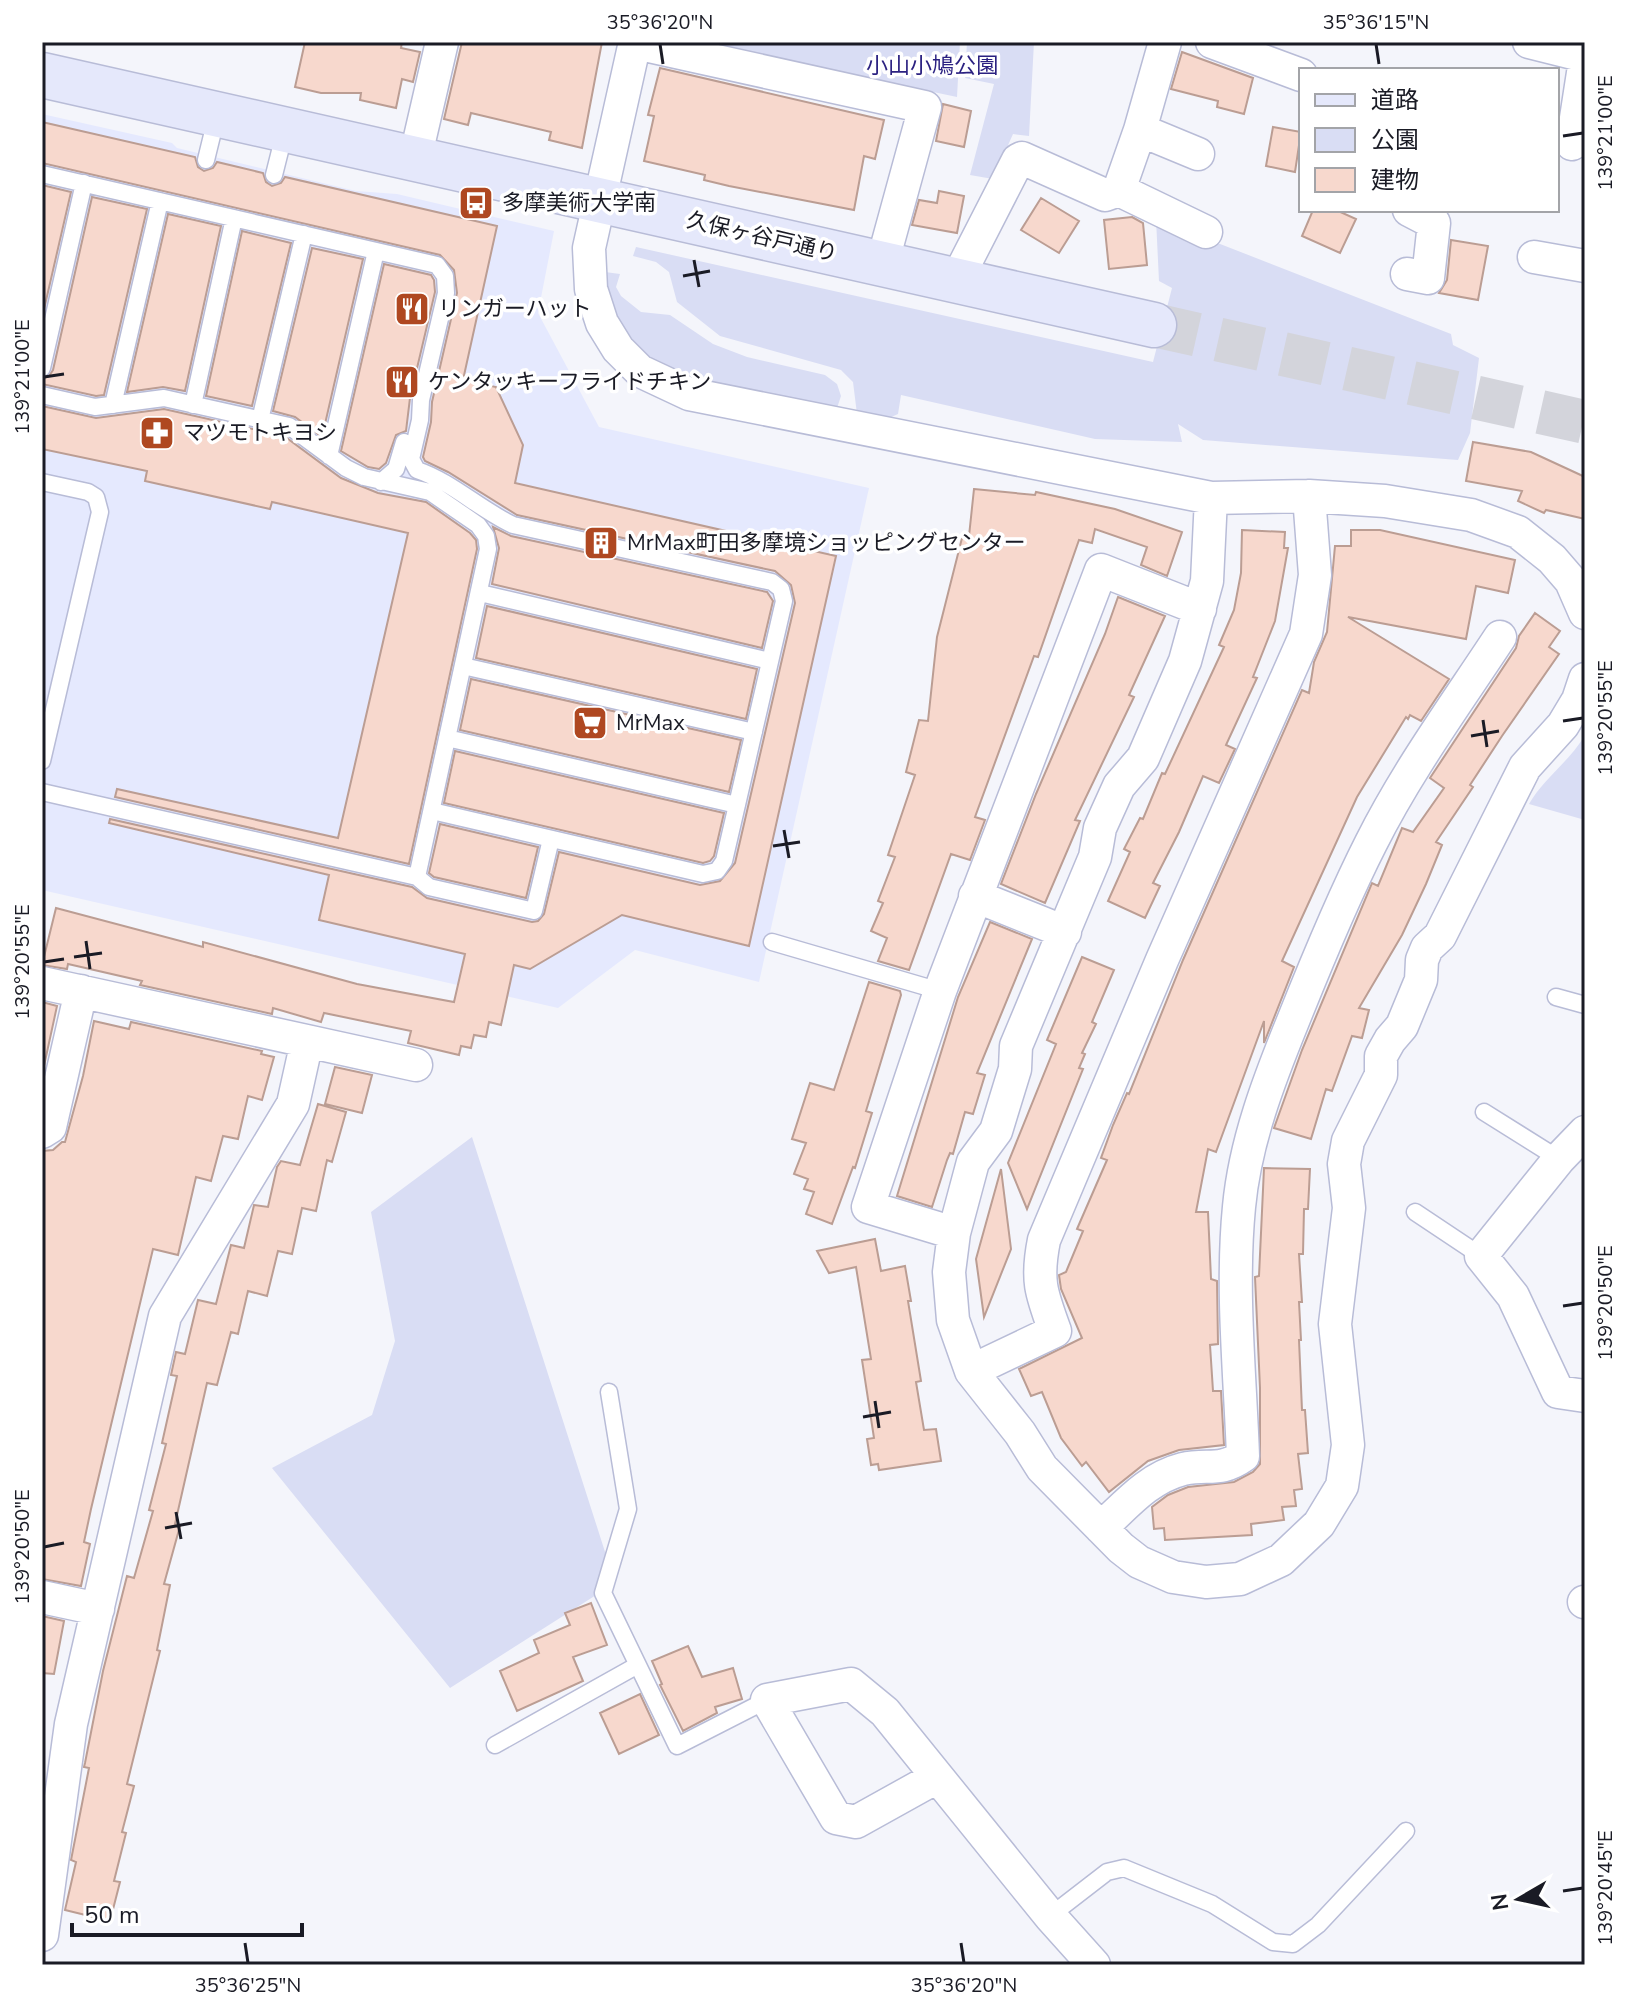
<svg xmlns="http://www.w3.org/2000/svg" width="1627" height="2007" font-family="'Nunito Sans','Noto Sans JP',sans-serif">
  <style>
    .built { fill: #e5e9fe }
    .green { fill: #d9ddf4 }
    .building { fill: #f7d8cd; stroke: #bb9d93; stroke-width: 2 }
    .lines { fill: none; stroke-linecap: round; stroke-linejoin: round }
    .secondary-tunnel { stroke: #d3d4db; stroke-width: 44; stroke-dasharray: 44 22; stroke-linecap: butt }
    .lane-casing { stroke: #b8bcd7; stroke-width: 19 }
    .street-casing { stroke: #b8bcd7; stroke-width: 35 }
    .secondary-casing { stroke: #b8bcd7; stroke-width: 47 }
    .lane { stroke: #fff; stroke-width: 16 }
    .street { stroke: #fff; stroke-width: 32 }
    .secondary { stroke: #e5e8fb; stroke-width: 44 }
    .ticks { fill: none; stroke: #1a1b25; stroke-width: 3 }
    .labels { text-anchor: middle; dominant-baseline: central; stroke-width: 7; stroke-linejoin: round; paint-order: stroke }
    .park-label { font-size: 22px; fill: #2b2181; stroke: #fff }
    .poi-label { font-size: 22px; fill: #1a1b25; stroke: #fff; text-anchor: start }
    .street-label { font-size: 22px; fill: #1a1b25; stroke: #fff }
    .neatline { fill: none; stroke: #1a1b25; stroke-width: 3 }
    .ticks-label { font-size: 20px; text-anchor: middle; fill: #1a1b25 }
  </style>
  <rect width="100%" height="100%" fill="#f4f5fb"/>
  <path class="built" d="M42,114L172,143L177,148L356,191L397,194L554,231L538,313L599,427L869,488L759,982L635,950L558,1008L42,890Z"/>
  <path class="green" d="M695,42H960L957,97Z
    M967,42H1034L1029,136L1013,134L993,179L970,175L994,84L965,78Z
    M1156,219L1451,334L1453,345L1479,358L1470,433L1458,460L1203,440L1178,424L1182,442L1095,439L901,395L898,414L889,418L857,414L853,382L841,370L720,336L677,302L669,272L656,262L633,256L636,247L1153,362L1172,288L1159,281Z
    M605,272L620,274L616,287L621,296L641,312L670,315L713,344L747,357L825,375L837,384L841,396L837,408L691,379L653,366L623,327L609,304Z
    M1585,735V820L1529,804C1544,778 1570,761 1585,735Z
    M472,1137L615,1583L450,1688L272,1468L372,1415L395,1341L371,1212Z"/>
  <path class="building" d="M305,42H402L401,48L420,52L413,82L402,79L396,108L360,100L361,93H321L295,87Z
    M462,42H602L582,148L549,140L551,132L471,113L468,125L444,119Z
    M1182,52L1253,78L1244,114L1217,107L1218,101L1171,89Z
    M660,68L884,120L875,159L864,156L854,210L729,186L704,180L705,175L644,161L654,116L648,115Z
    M943,104L971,111L964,147L936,141Z
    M42,122L195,157L198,167L204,171L213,168L217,162L263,173L266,182L272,186L281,183L285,177L497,226L463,380L496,387L523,445L515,483L836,556L749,946L622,915L530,969L514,965L501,1025L489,1022L486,1037L474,1035L471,1048L461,1046L459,1055L408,1043L411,1031L324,1013L321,1022L273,1008L272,1014L140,985L142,981L68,964L67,969L42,965L56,908L203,947V942L357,984L454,1002L465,954L319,920L329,875L109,823L110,819L412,887L427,898L532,922L538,921L544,914L559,852L700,885L720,881L735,863L795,603L791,585L775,571L517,515L448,472L425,461L423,457L431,422L432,402L457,293L454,270L440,255L42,163Z
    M1273,127L1301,132L1295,172L1266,166Z
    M42,185L71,192L42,318Z
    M939,191L964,196L957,233L912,225L919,200L937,203Z
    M92,197L147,209L104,395L96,396L42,384V379L49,376L53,370Z
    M1041,198L1079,221L1059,253L1021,230Z
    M1313,210H1336L1356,219L1340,253L1302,236Z
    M168,214L221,226L185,391L163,387L127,392Z
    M1132,217L1143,223L1147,265L1109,269L1104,220Z
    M242,231L291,243L252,406L206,396Z
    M1451,240L1488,246L1478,300L1439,293L1447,280Z
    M312,248L363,259L322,437L295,417L273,411Z
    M384,264L431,275L434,280L435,292L410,398L406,431L396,435L386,463L379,469L368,467L341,451Z
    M42,406L96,418L164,409L284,436L341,478L378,493L426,502L470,533L476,540L477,549L409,864L115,797L117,789L338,838L408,533L272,502L270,509L145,481L147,471L42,449Z
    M1473,442L1531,452L1585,477V519L1546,510L1544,513L1518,501L1522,491L1466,481Z
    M974,489L1035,495L1036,492L1115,509L1182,532L1167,576L1141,565L1147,547L1095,529L1092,543L1079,540L1038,657L1034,656L975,817L985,820L970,860L951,854L909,970L878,961L887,938L871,931L883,903L878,901L895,857L888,855L915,775L906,772L919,720L928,721L937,637L963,534L969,536Z
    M493,527L511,536L767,592L773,601L762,648L492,584L499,548Z
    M1242,530L1285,532L1284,548H1288L1275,621L1253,677L1257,678L1226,745L1235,749L1219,783L1203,776L1179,832L1153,883L1160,886L1145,918L1108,901L1130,852L1124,849L1140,818L1143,819L1162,773L1165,774L1224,647L1219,645L1234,610L1241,573Z
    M1351,530H1380L1515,560L1508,593L1476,586L1466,639L1348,617L1449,679L1421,721L1410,715L1408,719L1406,717L1357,797L1282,961L1294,967L1264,1043V1021L1216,1152L1208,1149L1196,1212H1208L1211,1279L1217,1281L1218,1344L1210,1345L1213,1391H1221L1224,1445L1179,1450L1148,1461L1109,1492L1086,1462L1082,1466L1061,1438L1042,1392L1031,1396L1019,1369L1082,1338L1061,1289L1059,1275L1066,1272L1083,1231L1077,1229L1107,1160L1101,1158L1113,1125L1127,1093L1129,1094L1183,960L1302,690L1309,693L1314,662L1327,632L1335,546H1351Z
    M1118,597L1165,616L1129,695L1134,697L1075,820L1080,821L1045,903L1001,884L1036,794L1105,634Z
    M487,606L757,669L746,719L476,658Z
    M1535,613L1560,631L1549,647L1559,654L1502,736L1470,785L1473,787L1436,842L1442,845L1426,884L1402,935L1359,1008L1369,1010L1362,1038L1352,1036L1332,1091L1326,1089L1311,1139L1274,1128L1302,1050L1372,883L1378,886L1402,828L1413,832L1444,788L1430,778L1516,648L1519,636Z
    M471,679L741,740L729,792L460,730Z
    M455,751L724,813L714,856L710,861L703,863L444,803Z
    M440,824L538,847L526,898L434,877L429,873Z
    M990,922L1032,939L977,1073L985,1075L973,1114L965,1112L953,1154L950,1153L947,1160L932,1207L897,1196L958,997Z
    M1082,957L1114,970L1092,1022L1096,1024L1082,1053L1085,1054L1079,1068L1083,1069L1027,1209L1008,1163L1056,1044L1047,1040Z
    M869,982L900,991L901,995L866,1111L872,1113L855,1168L853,1167L832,1224L806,1214L814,1192L804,1189L808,1179L794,1174L806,1143L792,1139L810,1083L834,1090Z
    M42,1002L57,1006L44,1066H42Z
    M94,1021L129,1029L131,1022L262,1051L261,1054L274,1057L262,1100L248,1096L238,1139L223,1136L211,1181L196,1177L178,1255L153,1249L91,1509L84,1542L90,1544L81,1586L42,1579V1151L53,1150L62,1142H65L83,1076Z
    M335,1067L372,1075L362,1113L325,1104Z
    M318,1104L346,1112L332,1162L327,1160L316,1211L302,1208L292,1254L278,1251L267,1296L248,1291L238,1334L231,1332L217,1385L207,1383L175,1524L180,1526L164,1584L170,1585L157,1650L160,1651L127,1784L134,1786L122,1832L126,1833L114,1881L120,1882L110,1921L65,1910L76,1862L71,1860L72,1855L89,1768L84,1767L85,1763L103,1671L127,1576L134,1578L153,1511L149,1510L166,1444L162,1443L177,1376L171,1375L176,1352L185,1354L198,1300L216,1304L231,1245L244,1248L254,1205L268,1207L277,1167L281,1161L300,1165Z
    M1264,1168L1310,1169L1308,1209H1304L1303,1254H1299L1302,1302H1299L1301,1340H1299L1302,1410H1305L1308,1453L1298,1454L1302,1489L1294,1490L1296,1506L1282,1507L1284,1520L1251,1524L1252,1535L1165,1540L1164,1528L1154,1529L1152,1507L1168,1495L1188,1487L1234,1482L1253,1472L1260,1464V1388L1255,1277L1259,1276Z
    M1001,1169L1011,1249L984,1317L976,1259Z
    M875,1239L881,1271L905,1266L911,1301H908L921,1381L916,1382L924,1430L936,1429L941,1461L879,1470L878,1464L871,1465L867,1439L874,1438L862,1360L871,1359L856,1267L829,1273L817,1251Z
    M591,1603L607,1645L573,1657L583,1681L517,1711L500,1671L539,1653L534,1640L570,1625L565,1613Z
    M42,1616L64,1621L54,1674L42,1673Z
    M688,1646L702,1677L733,1668L742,1699L715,1707L717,1713L683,1731L660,1685L662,1684L652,1661Z
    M640,1694L659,1735L619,1754L600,1713Z"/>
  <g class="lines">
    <path class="secondary-tunnel" d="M1154,325L1585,422"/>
    <g class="lane-casing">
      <path id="lane" d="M206,160L217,115
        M42,174L437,265L445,276L446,293L421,400L420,420L411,459L417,470C452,482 479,509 513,525L772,582L781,589L784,601L724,861L717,871L703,874L432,811
        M274,175L285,131
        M42,368L84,183
        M42,395L95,407L164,398L289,426L346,468L364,477L430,492L478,525L486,536L488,549L417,877L429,887L534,911L551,839
        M113,405L160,201
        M193,405L234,218
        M260,420L304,234
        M329,456L376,251
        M42,482L88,492L96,497L100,512L42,761
        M381,482L396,469L404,442
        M480,593L770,661
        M463,666L754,732
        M447,738L737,805
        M42,792L417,877
        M772,942L940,991
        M1556,997L1585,1005
        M1484,1112L1559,1159
        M1415,1212L1481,1256
        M609,1392L628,1509L603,1593L677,1746L767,1700
        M495,1745L636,1666
        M1050,1916L1107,1872L1124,1868L1212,1904L1273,1942L1293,1944L1318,1925L1406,1831"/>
    </g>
    <g class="street-casing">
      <path id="street" d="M635,42L589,248L591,289L602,323L618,349L640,371L689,394L1211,498L1309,496L1385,501L1471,515L1518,532L1552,559L1571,581L1585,613
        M1212,42L1301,75
        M1529,42L1585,56
        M635,43L925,107L882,264
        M1140,130L1198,154
        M1572,144L1585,60
        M415,159L442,42
        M1119,190L1206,232
        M1534,257L1585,266
        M1407,274L1428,278L1434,223L1409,210
        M956,281L1018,160L1022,158L1105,195L1119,190L1140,130L1165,42
        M1211,498L1207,581L1185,661L1143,758L1119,786L1100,828L1095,857L1016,1046L1015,1069L996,1131L973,1162L954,1233L949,1272L953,1320L971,1371L1020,1433L1042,1468L1121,1548L1139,1562L1173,1577L1206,1582L1240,1579L1281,1560L1319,1524L1342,1486L1348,1445L1335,1324L1349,1208L1344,1164L1348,1141L1381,1075V1056L1390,1040L1402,1026L1421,980L1422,960L1427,948L1440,936L1525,767L1563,725L1578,700L1585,679
        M975,896L1065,932
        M42,983L416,1065
        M42,1132L50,1127L81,991
        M1585,1132L1559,1159L1481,1256L1513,1296L1558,1392L1585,1396
        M954,1233L868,1207L940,991L1101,570L1200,609
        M971,1371L1055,1331C1041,1293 1036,1280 1044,1240L1162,960L1306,634L1315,575L1309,496
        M1101,1528C1126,1505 1148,1478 1183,1469C1208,1463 1219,1473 1243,1456C1240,1374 1231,1289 1239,1207C1245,1142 1269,1080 1293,1021C1317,961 1342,900 1371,843C1407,771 1456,704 1500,637
        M42,1597L98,1609
        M1584,1602H1585
        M937,1777L856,1822L836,1818L767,1700L851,1684L885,1712L1050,1916L1094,1965
        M42,1935L71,1724L165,1316L293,1104L307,1041"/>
    </g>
    <g class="secondary-casing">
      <path id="secondary" d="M42,75L1154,325"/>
    </g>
    <use href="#lane" class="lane"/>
    <use href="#street" class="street"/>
    <use href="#secondary" class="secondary"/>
  </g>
  <path class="ticks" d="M660,44L663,64M1376,44L1379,64M1563,136L1583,133M694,260L699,287M683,276L710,271M44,377L64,374M1483,720L1487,747M1563,721L1583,718M1471,736L1499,731M784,830L789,858M773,846L800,842M86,941L90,969M74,957L102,953M44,962L64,959M1563,1306L1583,1303M875,1401L879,1428M863,1417L891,1412M176,1512L181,1539M165,1528L192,1523M44,1547L64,1543M1563,1891L1583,1888M245,1943L248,1963M961,1943L964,1963"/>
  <defs>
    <g id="bus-square" transform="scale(1.8)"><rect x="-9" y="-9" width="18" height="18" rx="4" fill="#af4821" stroke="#fff"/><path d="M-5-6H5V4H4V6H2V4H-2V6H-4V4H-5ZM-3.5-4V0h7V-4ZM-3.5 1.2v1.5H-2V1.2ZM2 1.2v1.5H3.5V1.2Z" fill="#fff"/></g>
    <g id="restaurant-square" transform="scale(1.8)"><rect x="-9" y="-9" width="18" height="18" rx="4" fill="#af4821" stroke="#fff"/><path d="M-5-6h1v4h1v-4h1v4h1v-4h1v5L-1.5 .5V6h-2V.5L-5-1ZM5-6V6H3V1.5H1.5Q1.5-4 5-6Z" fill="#fff"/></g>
    <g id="pharmacy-square" transform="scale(1.8)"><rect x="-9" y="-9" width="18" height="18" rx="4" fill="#af4821" stroke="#fff"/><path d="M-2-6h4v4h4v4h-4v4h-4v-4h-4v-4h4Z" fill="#fff"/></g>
    <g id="building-square" transform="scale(1.8)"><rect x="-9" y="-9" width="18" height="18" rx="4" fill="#af4821" stroke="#fff"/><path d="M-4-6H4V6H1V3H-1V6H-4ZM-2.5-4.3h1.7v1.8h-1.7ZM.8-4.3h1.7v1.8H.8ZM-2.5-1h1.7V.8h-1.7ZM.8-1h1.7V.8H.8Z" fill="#fff"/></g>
    <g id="supermarket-square" transform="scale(1.8)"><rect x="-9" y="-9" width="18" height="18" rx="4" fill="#af4821" stroke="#fff"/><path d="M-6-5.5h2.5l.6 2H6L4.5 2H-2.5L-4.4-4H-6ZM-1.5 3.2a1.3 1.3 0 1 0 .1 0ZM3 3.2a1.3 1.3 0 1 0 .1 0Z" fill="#fff"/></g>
  </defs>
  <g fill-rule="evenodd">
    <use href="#bus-square" x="476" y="203"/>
    <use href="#restaurant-square" x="412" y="309"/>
    <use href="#restaurant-square" x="402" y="382"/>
    <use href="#pharmacy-square" x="157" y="433"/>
    <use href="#building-square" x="601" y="543"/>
    <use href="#supermarket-square" x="590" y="723"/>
  </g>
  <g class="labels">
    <g class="park-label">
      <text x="932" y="66">小山小鳩公園</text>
    </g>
    <g class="poi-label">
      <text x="502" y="203">多摩美術大学南</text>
      <text x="438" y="309">リンガーハット</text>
      <text x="428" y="382">ケンタッキーフライドチキン</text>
      <text x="183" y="433">マツモトキヨシ</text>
      <text x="627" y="543">MrMax町田多摩境ショッピングセンター</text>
      <text x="616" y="723">MrMax</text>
    </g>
    <g class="street-label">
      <text transform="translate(762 237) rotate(13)">久保ヶ谷戸通り</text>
    </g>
  </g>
  <rect width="1627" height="2007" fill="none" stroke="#ffffff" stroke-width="88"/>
  <rect x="1299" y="68" width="260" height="144" fill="#ffffff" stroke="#a3a4a8" stroke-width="2"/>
  <rect x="1315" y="94" width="40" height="12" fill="#e5e8fb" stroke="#a3a4a8" stroke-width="2"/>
  <text x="1371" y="108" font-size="24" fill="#1a1b25">道路</text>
  <rect x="1315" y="128" width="40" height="24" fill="#d9ddf4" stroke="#a3a4a8" stroke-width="2"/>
  <text x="1371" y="148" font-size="24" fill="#1a1b25">公園</text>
  <rect x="1315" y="168" width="40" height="24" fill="#f7d8cd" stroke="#a3a4a8" stroke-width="2"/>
  <text x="1371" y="188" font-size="24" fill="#1a1b25">建物</text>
  <g transform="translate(1519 1899) rotate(261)" stroke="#ffffff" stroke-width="6" paint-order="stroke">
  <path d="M0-6L14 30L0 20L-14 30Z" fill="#1a1b25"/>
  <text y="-12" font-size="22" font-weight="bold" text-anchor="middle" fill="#1a1b25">N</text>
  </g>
  <path d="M72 1923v12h230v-12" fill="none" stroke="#1a1b25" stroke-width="4"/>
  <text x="84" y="1923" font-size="24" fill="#1a1b25" stroke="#ffffff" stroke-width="6" paint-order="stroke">50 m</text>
  <rect x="44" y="44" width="1539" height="1919" class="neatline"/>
  <g class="ticks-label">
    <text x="660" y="29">35°36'20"N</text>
    <text x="1376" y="29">35°36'15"N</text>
    <text transform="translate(1605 133) rotate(-90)" y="7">139°21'00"E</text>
    <text transform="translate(22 377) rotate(-90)" y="7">139°21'00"E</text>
    <text transform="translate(1605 718) rotate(-90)" y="7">139°20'55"E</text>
    <text transform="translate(22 962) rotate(-90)" y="7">139°20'55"E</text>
    <text transform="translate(1605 1303) rotate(-90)" y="7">139°20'50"E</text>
    <text transform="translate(22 1547) rotate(-90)" y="7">139°20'50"E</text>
    <text transform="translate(1605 1888) rotate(-90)" y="7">139°20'45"E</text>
    <text x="248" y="1992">35°36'25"N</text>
    <text x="964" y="1992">35°36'20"N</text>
  </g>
</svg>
